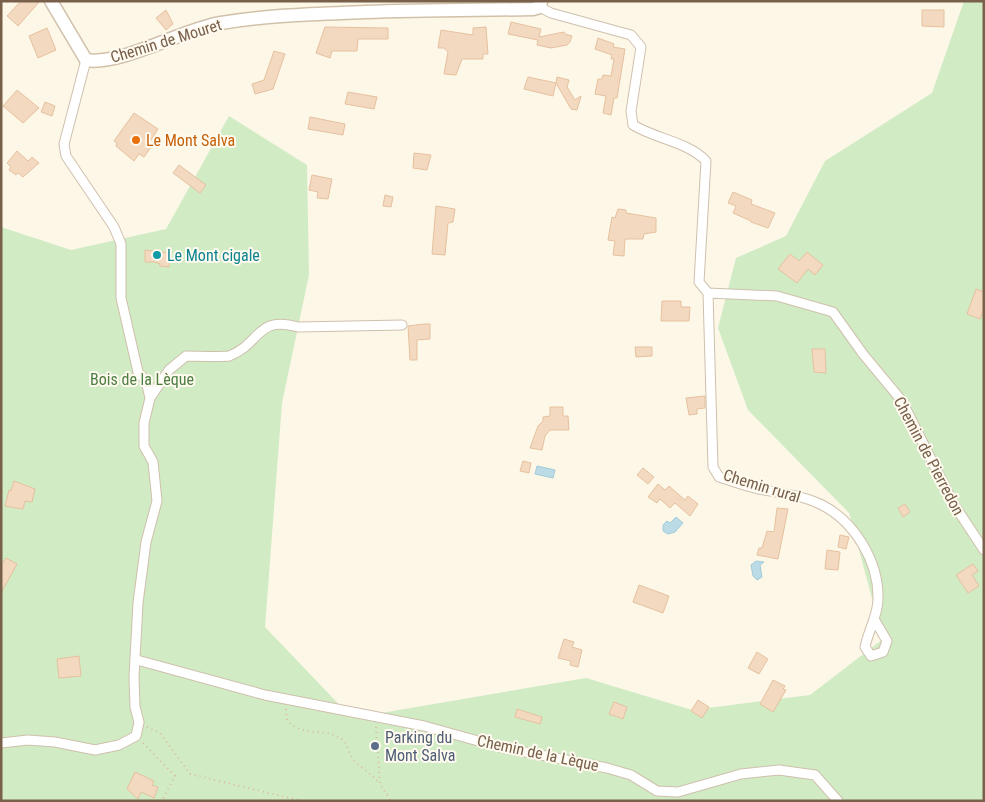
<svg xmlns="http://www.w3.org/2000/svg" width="985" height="802" font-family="'Roboto Condensed',sans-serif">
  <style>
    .green { fill: #d1ebc5 }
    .water { fill: #bbdce7; stroke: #a1cbd9 }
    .building { fill: #f3d9bf; stroke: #e6c19f }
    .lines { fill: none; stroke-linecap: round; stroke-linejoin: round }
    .street-casing { stroke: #cfc0ad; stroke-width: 11 }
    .secondary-casing { stroke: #d2c1aa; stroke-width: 15 }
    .path { stroke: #d8bca1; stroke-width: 2; stroke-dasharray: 1 4; stroke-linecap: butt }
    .street { stroke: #fff; stroke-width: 9 }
    .secondary { stroke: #fff; stroke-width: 12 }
    .food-dot { fill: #e8710a; stroke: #fffaef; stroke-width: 2 }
    .culture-dot { fill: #0f9aa8; stroke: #fffaef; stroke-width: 2 }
    .service-dot { fill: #5c6f8a; stroke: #fffaef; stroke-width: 2 }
    .labels { text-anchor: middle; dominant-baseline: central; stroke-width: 4; stroke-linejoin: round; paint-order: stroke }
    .street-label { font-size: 16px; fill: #78604b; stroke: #fffaef }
    .food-label { font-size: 16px; fill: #c56008; stroke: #fffaef; text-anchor: start }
    .culture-label { font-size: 16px; fill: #0d838f; stroke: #fffaef; text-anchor: start }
    .park-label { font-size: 16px; fill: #4d7e42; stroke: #fffaef }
    .service-label { font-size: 16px; fill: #4e5e75; stroke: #fffaef; text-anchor: start }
  </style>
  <rect width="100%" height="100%" fill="#fdf7e8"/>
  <path class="green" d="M964,1H984V801H1V227L71,250L166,229L229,116L307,165L309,275L282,403L265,627L352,718L586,678L692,710L810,695L883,639L849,513L748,410L718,328L736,258L786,236L825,161L932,93Z"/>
  <path class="water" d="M537,466L555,470L553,478L535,474Z
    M676,517L683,523L675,532L668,534L663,531V525L667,521L670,523Z
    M756,561L764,562L760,565L762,577L757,580L753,576L751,565Z"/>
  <path class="building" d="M21,1H40L18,26L7,16Z
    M166,10L173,24L166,30L156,18Z
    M922,10H944V27L922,26Z
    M511,22L541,29L539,37L564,32L565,34L572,36L570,42L567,45L551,48L537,45L538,40L508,34Z
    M325,27L388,28V39H358L357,51H332L330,58L316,53Z
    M486,27L488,54H483V59H462L456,75L444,74L448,52L444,48H438L441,30L473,35V28Z
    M47,28L56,50L38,58L29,36Z
    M598,38L614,44L613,47L625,49L617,98H614L611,115L603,113L606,96L595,94L598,79H602L603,75L611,76L614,59H611L612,55L595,49Z
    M274,51L285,54L273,89L255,94L252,84L264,80Z
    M528,77L556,83L553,96L524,89Z
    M557,77L569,80L567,87L575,100L581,96L577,110L571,109L556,83Z
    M17,90L39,108L23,123L3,106Z
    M348,92L377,97L374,109L345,104Z
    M45,102L55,106L52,116L41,112Z
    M134,113L158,129L148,145L151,147L144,157L139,154L134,161L116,146L117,143L114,141Z
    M310,117L345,124L343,135L308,129Z
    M17,151L28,161L32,157L39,163L23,177L18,173L16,175L9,170L11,167L7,163Z
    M414,153L431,155L427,170L413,168Z
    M179,165L206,185L200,193L173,173Z
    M312,175L332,179L328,199L317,198L318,192L309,190Z
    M733,192L752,200L751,204L775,213L768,228L751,222V221L733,213L736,206L728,203Z
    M385,195L393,197L391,207L383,206Z
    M436,206L455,209L453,222L448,223L445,255L432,254Z
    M618,209L626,210V213L656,218V232L644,234L643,239H625L624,256L613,255L615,241L608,240L612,217L615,218Z
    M145,250L170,253L169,267L160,266V264L155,262H145Z
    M807,252L823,265L815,275L808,269L797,283L778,269L790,254L799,261Z
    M976,289L984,292V309L980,319L967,314Z
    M662,301H681V307H690L689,321H661Z
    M424,324H430V339L417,340V360H410L408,326Z
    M635,347H652V356L636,357Z
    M812,349H825L826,373L814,372Z
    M705,396V408L697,409V414L689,415L686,398Z
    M550,407H563V416H568L569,430H550L545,436L542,450L530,448L538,426L543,421V417L550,416Z
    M523,461L531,463L529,473L520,471Z
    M643,468L654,477L648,484L637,475Z
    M14,481L35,489L32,502L25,501L23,509L5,506L9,490L11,491Z
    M658,484L665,490L669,486L685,500L688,496L698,504L690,516L675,503L670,508L660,499L657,503L648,497Z
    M905,504L910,512L903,517L898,508Z
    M777,508L788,509L778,559L757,555L759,548H762L767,531L774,532Z
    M840,535L849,537L846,549L838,547Z
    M827,550L840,552L838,570L825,569Z
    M6,558L17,564L1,593V565Z
    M973,564L978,571L972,575L979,586L968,593L956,575Z
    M639,585L669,596L663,613L633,602Z
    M564,639L574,642L572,647L582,650L578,667L570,665L571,661L558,658Z
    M757,652L768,659L759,674L748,668Z
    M79,656L81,676L59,678L57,659Z
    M773,680L785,686L783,689L786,690L773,712L760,704Z
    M698,700L709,707L702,718L691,711Z
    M614,702L627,707L623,719L609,714Z
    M517,709L542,717L540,724L515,717Z
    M135,772L154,781L152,785L158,787L154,798L141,792L138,799L127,789Z"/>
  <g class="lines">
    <g class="street-casing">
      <path id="street" d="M540,7L551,13L631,35L641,47L631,111L633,125C656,139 688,142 706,161L699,282L708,293L777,296L833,312L863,354L902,401L953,503L984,550
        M708,293L713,467L719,477C732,481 745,486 759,489C780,493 802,495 822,505C855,522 879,562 878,599C878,616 868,631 865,647L871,656L883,652L887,641L874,619
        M150,398L169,370L186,356C194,356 224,357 229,356C261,344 256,315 298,327L402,325
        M137,660L265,695L424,726L500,747L607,768L631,775L657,791L678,792L741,774L779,770L815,775L838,801
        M1,743L28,740L55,742L95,750L119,745L136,736L139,722L135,707L134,677L138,603L146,542L157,501L153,462L144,446V423L150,398L146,381L138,372L121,298V244L114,227L66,156L64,144L86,60"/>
    </g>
    <g class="secondary-casing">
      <path id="secondary" d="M51,1L86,60C121,66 183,29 221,23C269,15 317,14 365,12C421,10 477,10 533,9L540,7L541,1"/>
    </g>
    <path class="path" d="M286,709L287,720C303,738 323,727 340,738C348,742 347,751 352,757C358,767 372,773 380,784
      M147,727L160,733L190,774L302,801
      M376,727L380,784L391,801
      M143,743L175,776L162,801"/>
    <use href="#street" class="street"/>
    <use href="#secondary" class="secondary"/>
  </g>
  <circle class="food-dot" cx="136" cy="140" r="5"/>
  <circle class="culture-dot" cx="157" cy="255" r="5"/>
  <circle class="service-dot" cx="375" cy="746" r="5"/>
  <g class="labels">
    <g class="street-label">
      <text transform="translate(166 41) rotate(-17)">Chemin de Mouret</text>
      <text transform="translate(929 456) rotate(62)">Chemin de Pierredon</text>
      <text transform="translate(762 486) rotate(17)">Chemin rural</text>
      <text transform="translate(538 753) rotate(12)">Chemin de la Lèque</text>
    </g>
    <g class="food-label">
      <text x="146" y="140">Le Mont Salva</text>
    </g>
    <g class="culture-label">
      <text x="167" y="255">Le Mont cigale</text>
    </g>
    <g class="park-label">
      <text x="142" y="379">Bois de la Lèque</text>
    </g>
    <g class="service-label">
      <text x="385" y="737">Parking du<tspan x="385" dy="18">Mont Salva</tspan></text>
    </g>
  </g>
  <rect width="985" height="802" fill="none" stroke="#78604b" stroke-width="5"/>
</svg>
